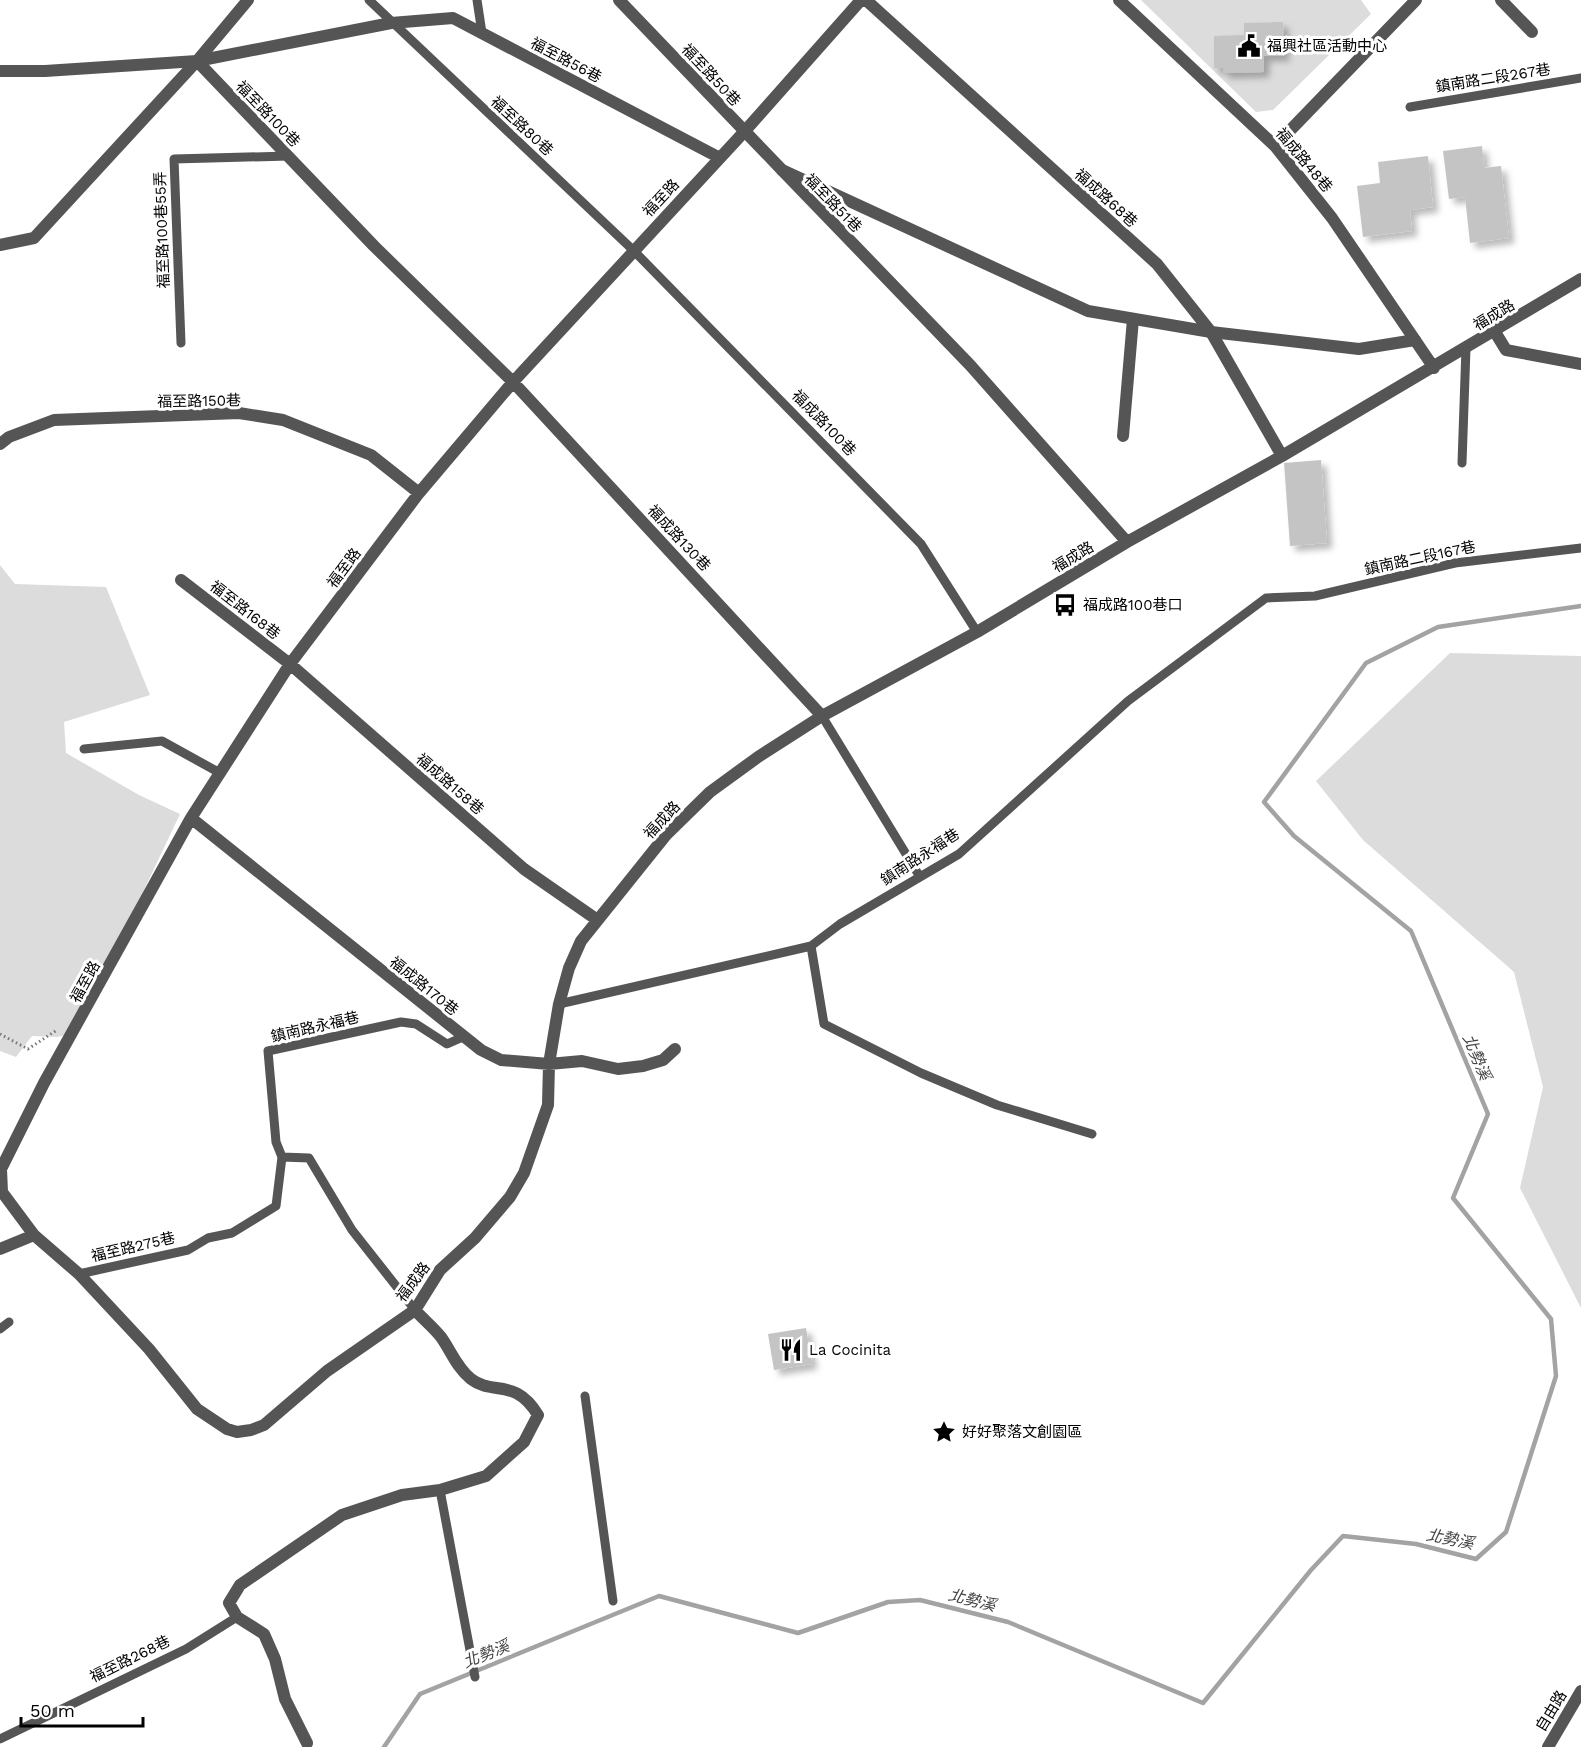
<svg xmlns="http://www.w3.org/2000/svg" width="1581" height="1747" font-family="'Work Sans','Noto Sans TC',sans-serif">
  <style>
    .green { fill: #dcdcdc }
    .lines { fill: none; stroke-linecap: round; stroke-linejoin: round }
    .stream { stroke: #a3a3a3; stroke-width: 4.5 }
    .building { fill: #c4c4c4; filter: url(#shadow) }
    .path { stroke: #777; stroke-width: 3; stroke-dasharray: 1.5 3; stroke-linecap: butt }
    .service { stroke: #555; stroke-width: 9 }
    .minor { stroke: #555; stroke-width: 12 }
    .tertiary { stroke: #555; stroke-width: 12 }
    .labels { text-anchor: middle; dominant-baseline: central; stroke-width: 6; stroke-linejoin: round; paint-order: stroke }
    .poi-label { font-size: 15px; fill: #000; stroke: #fff; text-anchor: start }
    .street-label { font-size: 15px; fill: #000; stroke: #fff }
    .water-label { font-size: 16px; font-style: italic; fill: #444; stroke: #fff }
  </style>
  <defs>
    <filter id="shadow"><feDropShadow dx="5.5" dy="5.5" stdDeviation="3" flood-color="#0004"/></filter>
  </defs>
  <rect width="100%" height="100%" fill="#fff"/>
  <path class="green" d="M1141,0H1361L1371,14L1273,110L1256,112Z
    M0,565L15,584L106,587L150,695L64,722L66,753L139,795L180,814L76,1033L57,1037L32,1036L16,1057L0,1051Z
    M1450,653L1581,656V1308L1520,1188L1543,1087L1514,972L1363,840L1316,781Z"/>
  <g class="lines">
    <path class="stream" d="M384,1747L420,1694L659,1596L798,1633L888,1602L920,1600L1008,1622L1203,1703L1311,1570L1343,1536L1416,1544L1476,1559L1506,1532L1556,1376L1551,1319L1453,1198L1488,1114L1411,931L1294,836L1264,802L1366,663L1438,627L1581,606"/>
  </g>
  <path class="building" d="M1283,22L1284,56H1264V72L1223,73V68H1214V36L1244,35V23Z
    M1482,146L1484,168L1501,166L1509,238L1470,243L1465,197L1449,199L1443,151Z
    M1428,156L1433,207L1410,210L1412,231L1363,237L1357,186L1380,183L1378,162Z
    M1321,460L1327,543L1290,546L1284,463Z
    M806,1328L812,1364L774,1370L768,1334Z"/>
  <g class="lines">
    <path class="path" d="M0,1034L28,1049L57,1030"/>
    <path class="service" d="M369,0L633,250L921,544L977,632
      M477,0L482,33
      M1410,107L1581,78
      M181,343L174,159L289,156
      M1462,463L1466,348
      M822,716L920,877
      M84,749L162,741L220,773
      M811,946L824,1024L921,1073L997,1105L1092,1134
      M559,1004L811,946L840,924L959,854L1128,701L1266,598L1315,596L1455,563L1581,548
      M79,1274L188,1250L208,1238L232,1233L276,1206L282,1157
      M415,1310L352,1230L309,1158L282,1157L276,1142L268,1051L401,1022L416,1024L447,1044L463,1037
      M0,1329L9,1322
      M585,1396L613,1601
      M440,1490L475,1677
      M0,1739L186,1649L237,1617"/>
    <path class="minor" d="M861,0L744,132L513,382L419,493L290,664L191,818L44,1083L1,1169L2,1192L34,1235L79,1274L149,1349L197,1409L227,1429L237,1432L251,1430L264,1425L327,1371L415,1310L440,1270L475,1238L510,1197L524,1173L548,1105L549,1064L559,1004L569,968L581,941L666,835L710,792L758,757L822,716L977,632L1127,542L1282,456L1581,279
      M866,0L1157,264L1211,332L1282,456
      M1119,0L1275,146L1332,218L1434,368
      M1501,0L1532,32
      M197,61L374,246L513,382L822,716
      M197,61L391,23L453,18L720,158
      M1275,146L1416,0
      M782,170L970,365L1127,542
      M0,245L34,238L197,61
      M1123,436L1133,319
      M0,444L9,437L54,420L239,413L283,420L371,455L419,493
      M181,580L290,664L524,869L596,919
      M191,818L481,1050L501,1060L549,1064L582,1061L618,1069L643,1066L663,1060L675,1049
      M0,1249L34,1235
      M307,1743L285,1699L275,1659L264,1634L237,1617L229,1603L240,1585L342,1515L402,1495L440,1490L486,1476L524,1442L538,1415C515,1377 493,1396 471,1379C457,1368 451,1351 441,1337C433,1327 423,1319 415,1310
      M1548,1747L1581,1691"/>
    <path class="tertiary" d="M619,0L782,170L1088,311L1211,332L1359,349L1415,340
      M0,71H45L197,61L248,0
      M1495,332L1506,350L1581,364"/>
  </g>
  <defs>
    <g id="civic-bare" transform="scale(1.8)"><path d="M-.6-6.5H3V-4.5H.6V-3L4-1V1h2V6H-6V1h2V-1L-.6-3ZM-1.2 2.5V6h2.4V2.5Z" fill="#000" stroke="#fff" stroke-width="2.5" paint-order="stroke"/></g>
    <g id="bus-bare" transform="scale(1.8)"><path d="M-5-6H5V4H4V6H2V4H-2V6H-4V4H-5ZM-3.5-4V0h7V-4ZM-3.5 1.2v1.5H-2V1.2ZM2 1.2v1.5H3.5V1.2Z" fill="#000" stroke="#fff" stroke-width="2.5" paint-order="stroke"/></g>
    <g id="restaurant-bare" transform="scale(1.8)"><path d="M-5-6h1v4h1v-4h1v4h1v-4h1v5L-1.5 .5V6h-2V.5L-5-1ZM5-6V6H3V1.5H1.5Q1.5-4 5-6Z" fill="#000" stroke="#fff" stroke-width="2.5" paint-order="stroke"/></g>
    <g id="sight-bare" transform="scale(1.8)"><path d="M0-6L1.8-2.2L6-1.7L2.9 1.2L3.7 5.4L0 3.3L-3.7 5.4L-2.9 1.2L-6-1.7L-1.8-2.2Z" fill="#000" stroke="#fff" stroke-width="2.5" paint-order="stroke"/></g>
  </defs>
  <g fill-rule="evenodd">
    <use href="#civic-bare" x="1249" y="46"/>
    <use href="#bus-bare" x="1065" y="605"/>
    <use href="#restaurant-bare" x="791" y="1350"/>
    <use href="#sight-bare" x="944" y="1432"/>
  </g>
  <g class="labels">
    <g class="poi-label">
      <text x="1267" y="46">福興社區活動中心</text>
      <text x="1083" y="605">福成路100巷口</text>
      <text x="809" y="1350">La Cocinita</text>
      <text x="962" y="1432">好好聚落文創園區</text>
    </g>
    <g class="street-label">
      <text transform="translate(566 60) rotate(28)">福至路56巷</text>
      <text transform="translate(711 75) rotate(47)">福至路50巷</text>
      <text transform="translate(1493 78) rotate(-9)">鎮南路二段267巷</text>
      <text transform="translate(268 114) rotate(46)">福至路100巷</text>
      <text transform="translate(522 126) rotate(43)">福至路80巷</text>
      <text transform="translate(1304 160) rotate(50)">福成路48巷</text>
      <text transform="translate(661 198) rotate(-47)">福至路</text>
      <text transform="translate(1106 198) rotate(42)">福成路68巷</text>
      <text transform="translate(833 203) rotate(46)">福至路51巷</text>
      <text transform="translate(162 230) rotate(-92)">福至路100巷55弄</text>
      <text transform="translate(1494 315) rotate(-31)">福成路</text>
      <text transform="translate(199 401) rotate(-1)">福至路150巷</text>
      <text transform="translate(824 423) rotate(46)">福成路100巷</text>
      <text transform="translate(679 538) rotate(47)">福成路130巷</text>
      <text transform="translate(1073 557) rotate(-31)">福成路</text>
      <text transform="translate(1420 558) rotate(-12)">鎮南路二段167巷</text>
      <text transform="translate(344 568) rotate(-53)">福至路</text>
      <text transform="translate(245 610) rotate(38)">福至路168巷</text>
      <text transform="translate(450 784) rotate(41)">福成路158巷</text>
      <text transform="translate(662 820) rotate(-47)">福成路</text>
      <text transform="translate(920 857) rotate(-33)">鎮南路永福巷</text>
      <text transform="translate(85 982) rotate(-61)">福至路</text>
      <text transform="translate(424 986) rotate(39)">福成路170巷</text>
      <text transform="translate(315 1027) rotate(-13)">鎮南路永福巷</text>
      <text transform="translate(133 1247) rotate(-13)">福至路275巷</text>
      <text transform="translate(413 1282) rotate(-53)">福成路</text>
      <text transform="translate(130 1659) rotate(-26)">福至路268巷</text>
      <text transform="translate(1551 1711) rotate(-59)">自由路</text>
    </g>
    <g class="water-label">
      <text transform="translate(1477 1057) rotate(67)">北勢溪</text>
      <text transform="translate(1450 1539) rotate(11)">北勢溪</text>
      <text transform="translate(972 1600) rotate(14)">北勢溪</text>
      <text transform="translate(486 1654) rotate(-22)">北勢溪</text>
    </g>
  </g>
  <path d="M21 1717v9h122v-9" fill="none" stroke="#000000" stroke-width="3"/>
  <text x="30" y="1717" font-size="18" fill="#000000" stroke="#ffffff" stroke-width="4.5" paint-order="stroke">50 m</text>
</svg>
